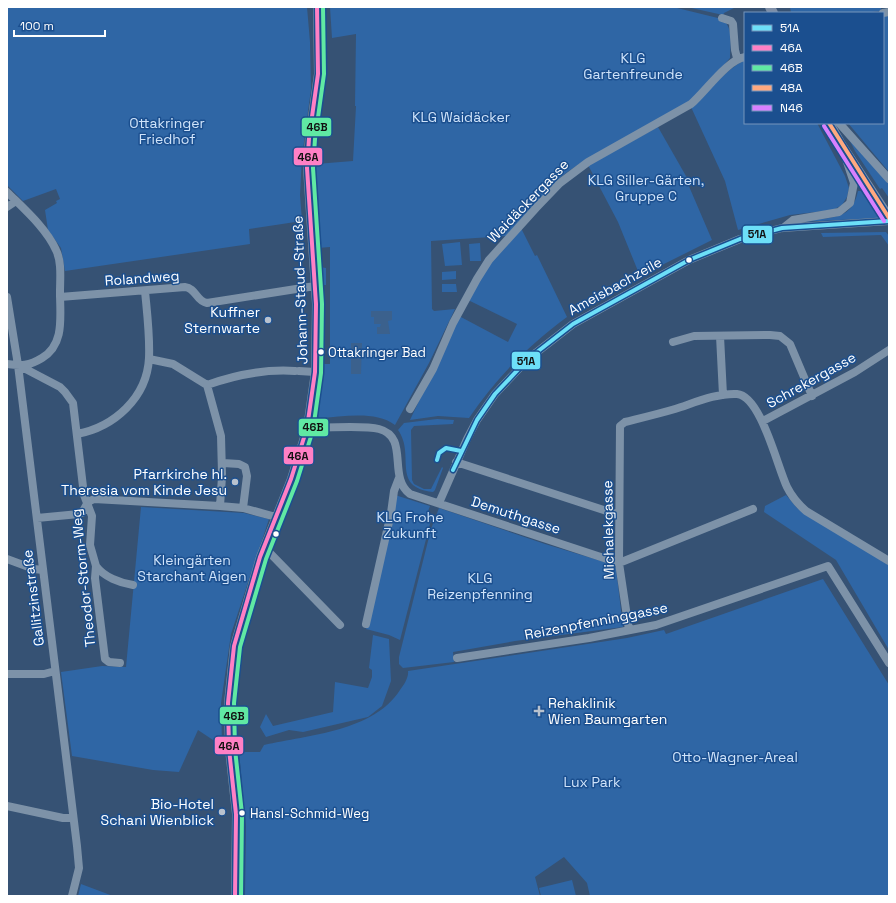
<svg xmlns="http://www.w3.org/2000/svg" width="896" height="903" font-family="'Space Grotesk',sans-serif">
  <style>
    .green { fill: #2f66a5 }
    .water { fill: #3b618d }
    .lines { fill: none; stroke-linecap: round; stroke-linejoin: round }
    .minor { stroke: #7d92a8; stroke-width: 8 }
    .major { stroke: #7d8ea7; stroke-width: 10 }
    .bus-1-casing { stroke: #1b4f8f; stroke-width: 7 }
    .bus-2-casing { stroke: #1b4f8f; stroke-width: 7 }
    .bus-3-casing { stroke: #1b4f8f; stroke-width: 7 }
    .bus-4-casing { stroke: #1b4f8f; stroke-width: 7 }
    .bus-5-casing { stroke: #1b4f8f; stroke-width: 7 }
    .bus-1 { stroke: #6ddff8; stroke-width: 4 }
    .bus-2 { stroke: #ff80c5; stroke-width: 4 }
    .bus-3 { stroke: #60e9a3; stroke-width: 4 }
    .bus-4 { stroke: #ffa980; stroke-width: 4 }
    .bus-5 { stroke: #d880ff; stroke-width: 4 }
    .bus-dot { fill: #fff; stroke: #1b4f8f; stroke-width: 1.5 }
    .poi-dot { fill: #b9c2ce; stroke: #1b4f8f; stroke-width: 1.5 }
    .labels { text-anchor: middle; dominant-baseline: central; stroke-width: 3; stroke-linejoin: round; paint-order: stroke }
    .bus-label { font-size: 13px; fill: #fff; stroke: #1b4f8f; text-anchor: start }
    .park-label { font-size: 14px; fill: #cfe3fa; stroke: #1b4f8f }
    .street-label { font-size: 14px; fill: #fff; stroke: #1b4f8f }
    .poi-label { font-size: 14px; fill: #fff; stroke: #1b4f8f; text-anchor: end }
    .line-badge { stroke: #1b4f8f; stroke-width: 1.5 }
    .pale-badge-label { font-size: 11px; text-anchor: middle; font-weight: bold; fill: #111 }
  </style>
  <rect width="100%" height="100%" fill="#365274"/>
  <path class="green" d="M7,7H307L310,42L311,89L302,157L300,195L302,221L249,229L250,244L65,271L61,248L48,230L45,210L57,203L56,201L60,199L56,189L23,201L7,185Z
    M330,7H673L722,19C734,28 730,44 730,58C718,72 706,89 691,100C650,130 601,146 561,177L506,236L431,241L432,309L434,311L455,309L429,363L395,425C375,410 343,417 319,418L318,416L324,364H330V247L318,248L314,179L316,164L353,161L356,106H355L356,34L332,38Z
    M687,7H736L724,13L723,15Z
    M790,7H881V11L862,13H791Z
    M889,15V172L848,123H883V16Z
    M745,60V123H817L845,176L849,188L847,197L842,205L833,210L790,215L738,230L725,181L691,107C710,92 723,71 745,60Z
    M658,127L690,183L688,184L712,240L640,276L618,222L588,165Z
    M846,133L889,184V198L882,188L880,189L855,151Z
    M858,191H861L879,218L799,222C802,221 807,220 811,220C834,217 852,219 858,191Z
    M521,228L535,256L537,255L567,317C528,346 496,378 469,418L438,416L410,420L459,316L508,342L517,324L468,300L488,266Z
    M886,232L889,236V246L881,235L823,237L821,233Z
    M460,242L462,265L445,266L442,244Z
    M480,243L481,261H470L469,244Z
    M320,267L326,268V285H321Z
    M456,271V279L442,280V272Z
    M442,284H456L457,292H442Z
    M437,419L454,420L453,424L414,426L411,430L412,480L414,484L424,489H431L442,467L443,468L435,490L433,492C390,487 416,455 398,430L404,423Z
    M395,495L430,506L427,514L432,516L400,640L389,635L366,629L382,566Z
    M786,495L797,508L889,564V650L836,560L764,512L765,506Z
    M141,507L244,513L269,519L231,634L221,703L222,745L218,746L216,742L198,730L179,772L153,770L72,756L61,672L102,666L126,667Z
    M439,508L545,544L611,564L616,568L623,627L515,641L453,652L454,662L403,668L399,664V657L431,529Z
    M823,579L889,685V896H590L587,883L564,857L535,877L540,896H245L246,826L239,752H260L264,745C309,735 374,731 400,690C404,685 409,677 408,671L627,638L664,630L666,634Z
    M373,635L389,639L391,681L382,706L368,717L303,732L289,730L266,737L260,727L266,714L273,726L333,712L335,682L368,688L372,677V670L369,668Z
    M572,880L576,896H541L539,888Z
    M81,884L113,896H78Z"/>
  <path class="water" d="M371,311H392V320L388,321L390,334H377V327H380L381,324H374V317H371Z
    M351,343H362L361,374H351Z"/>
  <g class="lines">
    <path class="minor" d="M883,13L889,12
      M722,18L731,21L733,24L735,50L737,58
      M839,123L889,179
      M7,192C24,209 46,228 56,250C62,262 60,279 60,292C60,317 65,344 42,358C29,366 21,366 7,364
      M7,207L16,201
      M783,228L793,220L839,212L850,203L854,183L844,153
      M7,297L18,365L77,846L79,868L72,896
      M60,297L185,287C196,288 196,301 207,303L315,286
      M720,336L723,395
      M673,342L694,336L770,335L780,336L790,344L812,396
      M149,359L173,364L207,385L221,436L222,474
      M18,365L60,387L65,392L73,403L84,495L92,516L90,545L96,566L95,578L105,659L109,662L120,663
      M299,371L315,372
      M207,385C235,375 265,369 295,371
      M410,409L433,369L453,323L477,279L489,260L536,208L560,183L588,162L691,104C705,92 728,59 745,57
      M763,421L855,372L889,350
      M307,428C325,428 364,425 379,429C410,437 387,477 410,494L619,563L753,509
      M77,434C114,427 147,398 149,358C150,335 147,313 145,291
      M456,462L619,515
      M223,463L239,464L245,467L247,476L243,508
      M88,502L94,499L220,506L243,508L276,517
      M439,503L467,439L477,420L495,394L528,359L573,324L689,260L740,239L782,228L889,221
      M220,506L222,477
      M37,518L79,514L82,513L88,502
      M264,547L340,625
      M7,559L34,569L43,570
      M96,566C104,577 120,583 133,585
      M366,624L391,513L394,491L399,478
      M629,630L619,563L620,426L625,422C641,418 658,414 675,409C694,403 716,393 737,394C761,396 777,466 787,487C792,497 798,504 806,511L889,561
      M457,658L589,638L656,625L828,566L889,663
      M7,674H44L55,671
      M7,806L63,818H73
      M235,896L236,814L229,749L228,703L234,646L260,557L291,479L307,428L315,372L316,304L307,168L309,138L318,74L317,7"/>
    <path class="major" d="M770,7L773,13
      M829,123L840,143L889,218"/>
    <g class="bus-1-casing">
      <path id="bus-1" d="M437,460L439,453L446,448L461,451
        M453,470L477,420L495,394L528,359L573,324L689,260L740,239L782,228L889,221"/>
    </g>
    <g class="bus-2-casing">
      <path id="bus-2" d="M235,896L236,814L229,749L228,703L234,646L260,557L291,479L307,428L315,372L316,304L307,168L309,138L318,74L317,7"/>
    </g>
    <g class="bus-3-casing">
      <path id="bus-3" d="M241,896L242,814L235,749L234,703L240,647L266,559L297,481L313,430L321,373L322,304L313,168L315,139L324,74L323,7"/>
    </g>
    <g class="bus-4-casing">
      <path id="bus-4" d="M829,123L889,218"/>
    </g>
    <g class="bus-5-casing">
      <path id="bus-5" d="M824,126L884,221"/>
    </g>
    <use href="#bus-1" class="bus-1"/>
    <use href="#bus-2" class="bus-2"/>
    <use href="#bus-3" class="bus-3"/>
    <use href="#bus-4" class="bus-4"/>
    <use href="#bus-5" class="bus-5"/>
  </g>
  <g class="bus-dot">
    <circle cx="689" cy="260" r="3.5"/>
    <circle cx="321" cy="352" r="3.5"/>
    <circle cx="276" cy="534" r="3.5"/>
    <circle cx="242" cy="813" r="3.5"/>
  </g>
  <g class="poi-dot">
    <circle cx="268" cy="320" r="4"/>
    <circle cx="235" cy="482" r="4"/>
    <path d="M537 705h4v4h4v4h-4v4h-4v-4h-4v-4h4z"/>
    <circle cx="222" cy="812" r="4"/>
  </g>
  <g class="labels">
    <g class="bus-label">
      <text x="328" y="352">Ottakringer Bad</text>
      <text x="250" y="813">Hansl-Schmid-Weg</text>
    </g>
    <g class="park-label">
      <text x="633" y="58">KLG<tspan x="633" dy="16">Gartenfreunde</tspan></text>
      <text x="461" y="117">KLG Waidäcker</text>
      <text x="167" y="123">Ottakringer<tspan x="167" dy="16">Friedhof</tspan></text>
      <text x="646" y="180">KLG Siller-Gärten,<tspan x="646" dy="16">Gruppe C</tspan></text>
      <text x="410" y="517">KLG Frohe<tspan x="410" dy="16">Zukunft</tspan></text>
      <text x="192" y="560">Kleingärten<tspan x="192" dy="16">Starchant Aigen</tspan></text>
      <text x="480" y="578">KLG<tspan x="480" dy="16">Reizenpfenning</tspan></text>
      <text x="735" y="757">Otto-Wagner-Areal</text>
      <text x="592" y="782">Lux Park</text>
    </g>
    <g class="street-label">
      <text transform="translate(528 201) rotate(-46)">Waidäckergasse</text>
      <text transform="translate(142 278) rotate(-4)">Rolandweg</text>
      <text transform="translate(615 286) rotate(-29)">Ameisbachzeile</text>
      <text transform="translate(300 290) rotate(-92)">Johann-Staud-Straße</text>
      <text transform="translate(811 380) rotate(-29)">Schrekergasse</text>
      <text transform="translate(516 515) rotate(18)">Demuthgasse</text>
      <text transform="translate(608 530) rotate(-91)">Michalekgasse</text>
      <text transform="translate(83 578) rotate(-96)">Theodor-Storm-Weg</text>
      <text transform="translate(33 598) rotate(-97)">Gallitzinstraße</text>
      <text transform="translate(596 621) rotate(-11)">Reizenpfenninggasse</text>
    </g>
    <g class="poi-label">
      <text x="260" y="312">Kuffner<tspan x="260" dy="16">Sternwarte</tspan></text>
      <text x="227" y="474">Pfarrkirche hl.<tspan x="227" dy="16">Theresia vom Kinde Jesu</tspan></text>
      <text x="548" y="703" text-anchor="start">Rehaklinik<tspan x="548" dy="16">Wien Baumgarten</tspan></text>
      <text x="214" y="804">Bio-Hotel<tspan x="214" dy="16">Schani Wienblick</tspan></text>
    </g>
  </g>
  <g class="line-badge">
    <rect x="301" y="117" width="31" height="20" rx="4" fill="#60e9a3"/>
    <rect x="293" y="147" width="30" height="19" rx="4" fill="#ff80c5"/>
    <rect x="742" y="225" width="31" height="19" rx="4" fill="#6ddff8"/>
    <rect x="511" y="351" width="30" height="19" rx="4" fill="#6ddff8"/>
    <rect x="298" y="418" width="31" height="19" rx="4" fill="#60e9a3"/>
    <rect x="283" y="446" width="31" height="19" rx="4" fill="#ff80c5"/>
    <rect x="219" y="706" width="30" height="19" rx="4" fill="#60e9a3"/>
    <rect x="214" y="736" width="30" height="19" rx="4" fill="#ff80c5"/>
  </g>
  <g class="pale-badge-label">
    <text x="317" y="131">46B</text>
    <text x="308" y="161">46A</text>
    <text x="757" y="238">51A</text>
    <text x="526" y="365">51A</text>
    <text x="313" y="431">46B</text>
    <text x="298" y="460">46A</text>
    <text x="234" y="720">46B</text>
    <text x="229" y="750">46A</text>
  </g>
  <rect width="896" height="903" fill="none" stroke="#ffffff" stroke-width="16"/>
  <rect x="744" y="12" width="140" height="112" fill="#1b4f8f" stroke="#7695bc"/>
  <rect x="752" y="25" width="20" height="6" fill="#6ddff8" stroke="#7695bc"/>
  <text x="780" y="32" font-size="12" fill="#ffffff">51A</text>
  <rect x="752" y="45" width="20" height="6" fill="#ff80c5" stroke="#7695bc"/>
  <text x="780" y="52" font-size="12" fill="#ffffff">46A</text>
  <rect x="752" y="65" width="20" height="6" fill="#60e9a3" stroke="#7695bc"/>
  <text x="780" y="72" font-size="12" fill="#ffffff">46B</text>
  <rect x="752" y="85" width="20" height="6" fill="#ffa980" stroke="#7695bc"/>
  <text x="780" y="92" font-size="12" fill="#ffffff">48A</text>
  <rect x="752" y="105" width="20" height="6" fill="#d880ff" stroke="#7695bc"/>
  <text x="780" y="112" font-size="12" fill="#ffffff">N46</text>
  <path d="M14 30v6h91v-6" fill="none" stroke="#ffffff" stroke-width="2"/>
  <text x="20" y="30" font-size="12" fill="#ffffff" stroke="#1b4f8f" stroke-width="3" paint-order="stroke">100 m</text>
</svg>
